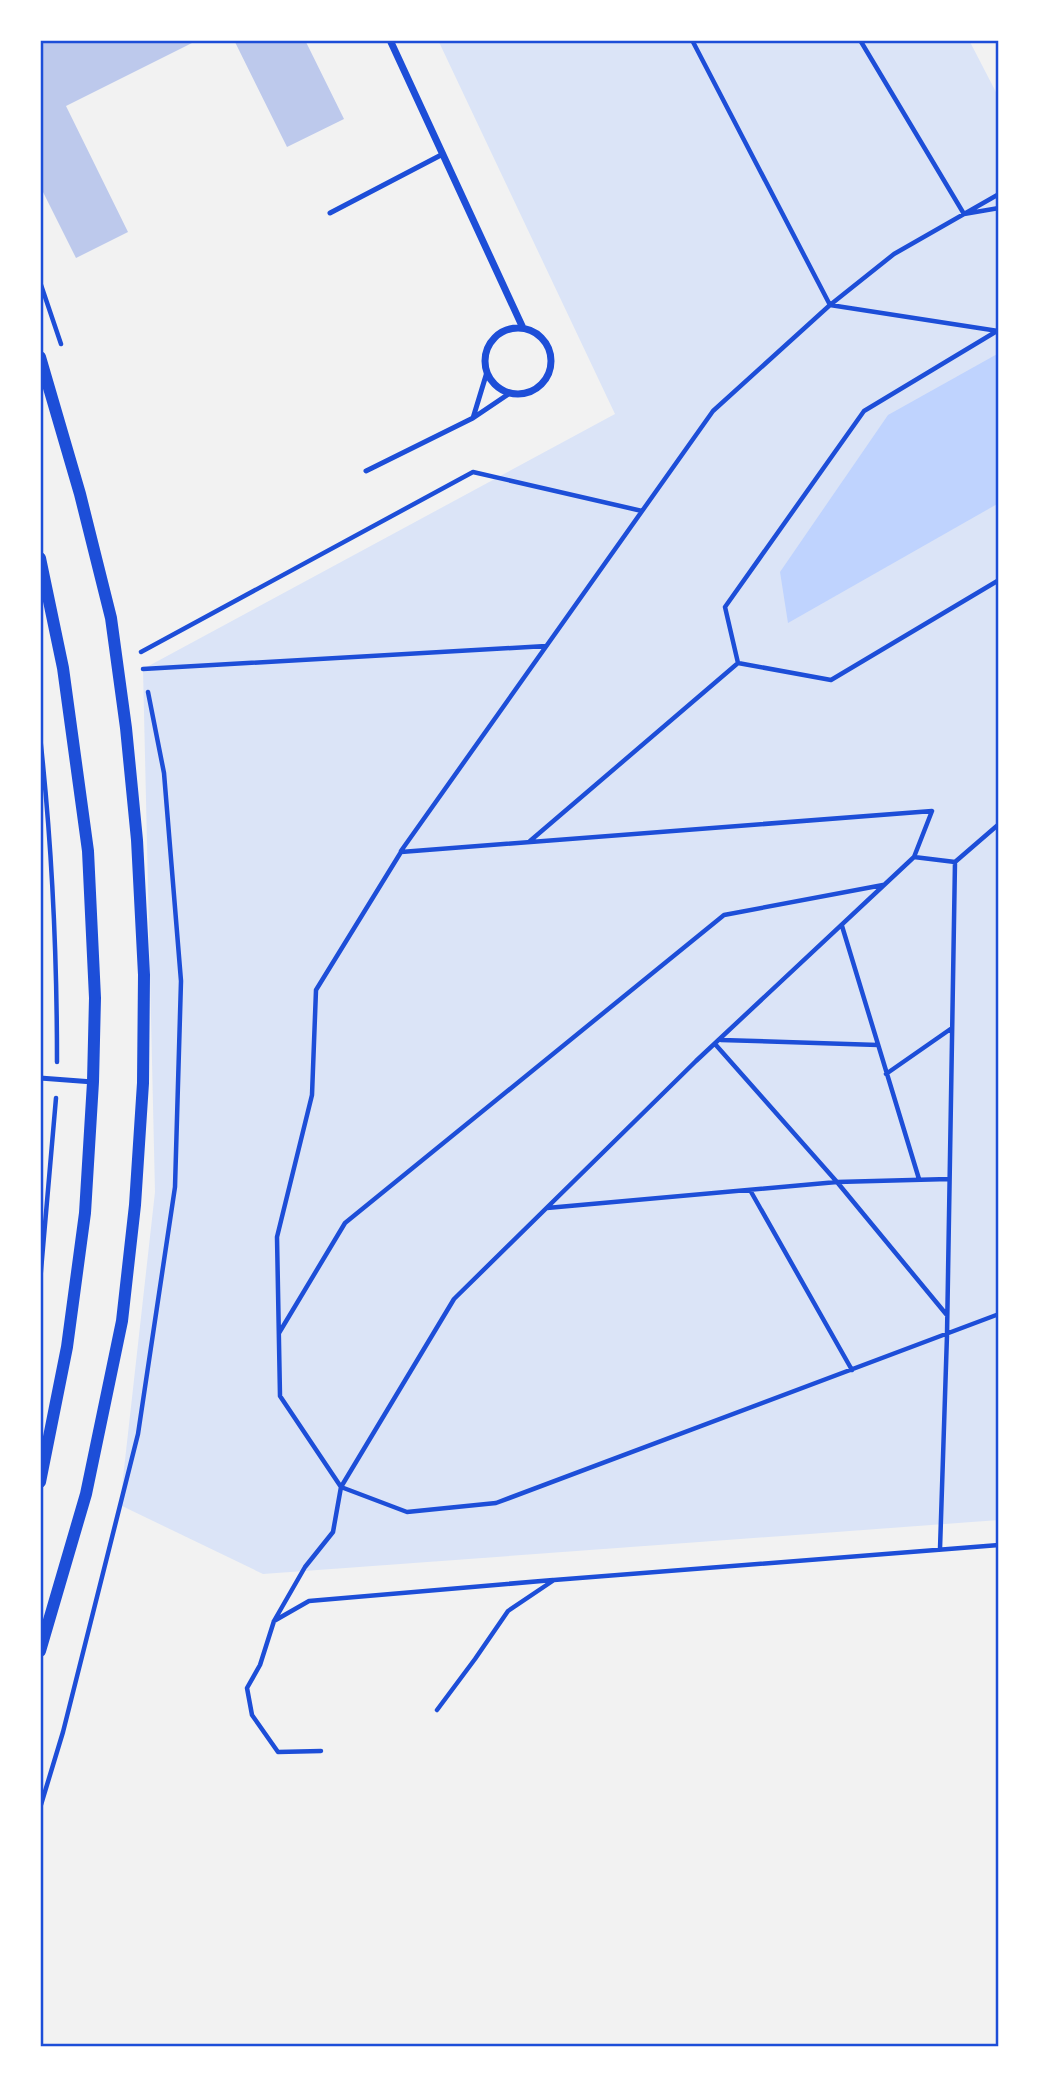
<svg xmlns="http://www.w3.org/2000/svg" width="1039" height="2087" font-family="'Varela Round',sans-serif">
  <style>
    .green { fill: #dbe4f7 }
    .water { fill: #bfd3fe }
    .building { fill: #bdc9ec }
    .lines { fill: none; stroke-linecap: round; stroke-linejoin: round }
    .path { stroke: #1d4ed8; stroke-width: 4.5 }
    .service { stroke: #1d4ed8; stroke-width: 5 }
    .minor { stroke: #1d4ed8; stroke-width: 7 }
    .tertiary { stroke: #1d4ed8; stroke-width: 12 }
    .neatline { fill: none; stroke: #1d4ed8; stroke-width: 2.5 }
  </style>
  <rect width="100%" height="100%" fill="#f2f2f2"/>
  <path class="green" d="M438,40H969L999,98V1520L263,1574L120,1505L155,1192L143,669L615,414Z"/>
  <path class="water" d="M999,353V503L788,623L780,572L888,415Z"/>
  <path class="building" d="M49,40H198L66,106L128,232L76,258L40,186V45Z
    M234,40H305L344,119L287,147Z"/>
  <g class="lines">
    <path class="path" d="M692,40L830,305L998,331
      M860,40L964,214L999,208
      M40,282L61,344
      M141,652L473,472L642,511
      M738,663L725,607L864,411L997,331
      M143,669L546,646
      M40,736C52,845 57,953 57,1062
      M530,841L738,663L831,680L999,580
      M401,851L713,411L830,305L894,254L999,194
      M914,857L932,811L401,852L316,990L312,1095L277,1237L280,1396L341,1487L407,1512L496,1503L999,1314
      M955,862L999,824
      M842,926L919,1179
      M721,1040L878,1045
      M715,1044L837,1182L949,1179
      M886,1074L952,1028
      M750,1190L852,1370
      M547,1208L837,1182L946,1314
      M40,1282L56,1098
      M279,1333L345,1223L724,915L883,885
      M274,1621L309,1601L553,1580
      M437,1710L475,1659L508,1611L554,1580L999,1545
      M321,1751L278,1752L252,1715L247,1688L260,1665L274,1621L305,1567L333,1532L341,1487L454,1299L696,1061L914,857L955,862L947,1335L940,1549
      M40,1808L63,1732L138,1434L175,1187L181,981L164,773L148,692"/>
    <path class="service" d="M330,213L443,154
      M473,418L487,372
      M366,471L473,418L510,393
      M40,1078L93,1082"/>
    <path class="minor" d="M390,40L523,328
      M485 361a33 33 0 1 1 66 0a33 33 0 1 1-66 0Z"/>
    <path class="tertiary" d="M40,357L80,494L111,618L126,728L137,840L144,975L143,1083L135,1205L122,1321L86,1494L40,1651
      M40,558L63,668L88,851L95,998L93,1082L85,1213L67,1347L40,1482"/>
  </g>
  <rect width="1039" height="2087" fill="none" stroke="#ffffff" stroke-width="84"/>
  <rect x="42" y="42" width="955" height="2003" class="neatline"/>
</svg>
